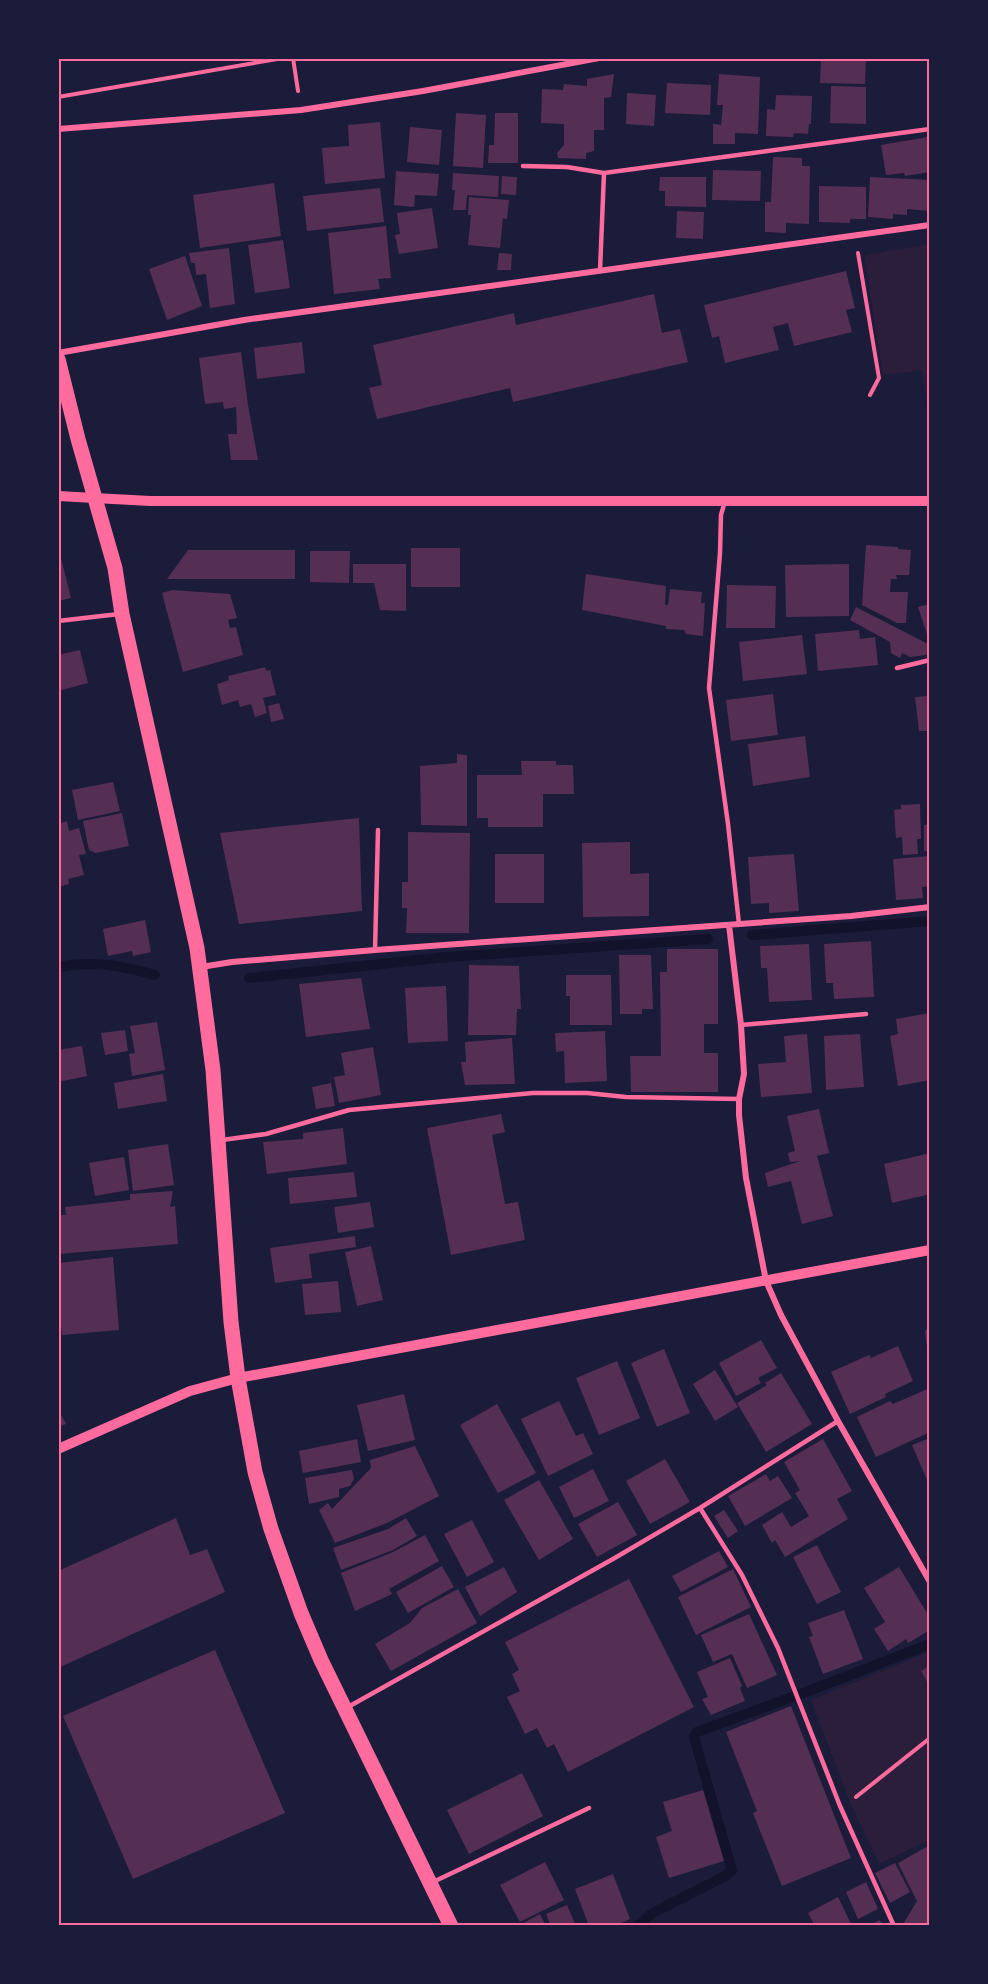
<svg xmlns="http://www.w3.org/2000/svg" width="988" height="1984" font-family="Montserrat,sans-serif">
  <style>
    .green { fill: #2a1e3b }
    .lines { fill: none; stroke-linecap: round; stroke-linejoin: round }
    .stream { stroke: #12122b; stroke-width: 10 }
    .building { fill: #542f53 }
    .path { stroke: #ff6b9d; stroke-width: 4 }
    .service { stroke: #ff6b9d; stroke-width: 4.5 }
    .minor { stroke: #ff6b9d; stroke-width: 6 }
    .tertiary { stroke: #ff6b9d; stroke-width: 10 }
    .primary { stroke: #ff6b9d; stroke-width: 15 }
    .neatline { fill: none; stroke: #ff6b9d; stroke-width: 2 }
  </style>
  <rect width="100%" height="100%" fill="#1b1b3a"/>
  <path class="green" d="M929,244H930L929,417L922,370L883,375L864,255Z
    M929,1652V1840L879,1864L850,1802L811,1700Z"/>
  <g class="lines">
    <path class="stream" d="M752,935L930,921
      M58,967C92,960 123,966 155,975
      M249,978L447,957L708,939
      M638,1926L651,1914L727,1875L732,1870L694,1737L697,1732L806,1692L930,1644"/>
  </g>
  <path class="building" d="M821,58H866L865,84L820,83Z
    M614,74L611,97L604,98V130H594V151L586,153V159L558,158L557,153L564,145V124L541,123L542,89L563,90L564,84L587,86V79Z
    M719,74L760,77L758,134L735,133V144H713V124L721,125L723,105H717Z
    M667,83L711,85L710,115L665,113Z
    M831,86L866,87V124L830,123Z
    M627,93L656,95L654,126L626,124Z
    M776,95L812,96L811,124H809L808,134L794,133L793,137L766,136L767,109L775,110Z
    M456,113L486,115L483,168L453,166Z
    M495,113H518V163H488L489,145H494Z
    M380,122L385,178L325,184L322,148L349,146L348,125Z
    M410,127L442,130L439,165L407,162Z
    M928,137L930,172L905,176L904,173L886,175L881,145Z
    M773,157L802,158V166H810L809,224L786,223V233L765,232V202H771Z
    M713,170L761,171L760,201L712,200Z
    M396,171L439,174L437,196L415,195L414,207L394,205Z
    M453,173L499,176L498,197L467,195L466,210H453L455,190H452Z
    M502,176L517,177L516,195L501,194Z
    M660,177H706V207L665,206V191H659Z
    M870,177L930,180V211L907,209V215L893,214V219L868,217Z
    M274,183L281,236L200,248L193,195Z
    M819,186L866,187V219H850V223L819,222Z
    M380,188L384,222L307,231L303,196Z
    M469,197L509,200L507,219L503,218L500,248L468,245L471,215H468Z
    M432,208L438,248L399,254L395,235L400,234L397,213Z
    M677,211L704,212L703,239L676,238Z
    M386,226L391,278L378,279L380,289L334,294L328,233Z
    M283,240L290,288L255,293L248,245Z
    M229,248L235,304L210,308L206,274L196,275L195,263H191L189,253Z
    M499,253L512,254L511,270H497Z
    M185,256L202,306L167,320L149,269Z
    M846,271L855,308L846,310L852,332L794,346L788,323L773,327L779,350L725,363L719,336L712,338L704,305Z
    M654,294L662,333L680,329L688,362L513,402L510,388L377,419L369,388L382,385L373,345L514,313L516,325Z
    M302,342L305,373L257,379L254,348Z
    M241,352L248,405L258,460H231L228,434H237L236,407L224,409L223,402L205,404L199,358Z
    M866,545L898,547V549L911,550L909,575H896L897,579H891L890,592H908L906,623H897L862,605Z
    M58,546L71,598L58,601Z
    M411,548H460V587H411Z
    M188,550H295V579H167Z
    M310,551H350L349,583L310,582Z
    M353,564H406V611L380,610L374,583H353Z
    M849,564V616L786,617L785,565Z
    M586,574L666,586L665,605H668L670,589L702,592L701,603H705L703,636L686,634L684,630L666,629V626L582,610Z
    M727,585L776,586L775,628H726Z
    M172,590L230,594L237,618L228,620L230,628L236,627L243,655L183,672L162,593Z
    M930,604V640H929L918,607Z
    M856,607L930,645L926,655L910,657L902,653L900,658L891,653L890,642L850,620Z
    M859,630L860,639L875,637L878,665L818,671L815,634Z
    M802,635L807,674L743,681L739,642Z
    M80,650L88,683L58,691V655Z
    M265,667L266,671L270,670L276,695L263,698L267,713L255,717L251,704L240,707L238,700L222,705L217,684L229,680L228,676Z
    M773,694L778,735L731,741L726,700Z
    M930,696V731H919L915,697Z
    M279,703L284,719L271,722L268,706Z
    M805,736L810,777L753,786L748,744Z
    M457,754L467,755V826L421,825L420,766L457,763Z
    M521,761H556V765H573L574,794H543V827H488V818H477V775H522Z
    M113,782L120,811L78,820L72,790Z
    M920,804L921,839H917L918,854L903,855L902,837L896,838L894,810L901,809V805Z
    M122,813L129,846L96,853L89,850L83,821Z
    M359,818L362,911L239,924L220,833Z
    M67,821L69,831L79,828L86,854L79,855L84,875L68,879L69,884L58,887V824Z
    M924,825H930V851H924Z
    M408,832L470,833L469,933H406L407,908H402V882H408Z
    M630,842V874L649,873V916L583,917L582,843Z
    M495,854H544V903H495Z
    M794,854L799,911L769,913V903L751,904L748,857Z
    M930,856V886L922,887L923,898L896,900L893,859Z
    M145,920L151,952L133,956L132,951L108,956L103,929Z
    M871,941L874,997L834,999L833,983H826L824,944Z
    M809,944L812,1000L769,1002L767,968H761L760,946Z
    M667,949H718V1024H704V1053H718V1092H631L630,1056H661L660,972H667Z
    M619,955H651L653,1009H642V1014H620Z
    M469,965L519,966L521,1009H517L516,1035H468Z
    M566,975H611L612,1025H570V996H566Z
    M361,978L370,1029L306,1037L299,984Z
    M446,986L448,1041L408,1043L405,988Z
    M930,1013V1080L898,1086L890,1036L898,1034L896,1019Z
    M157,1022L165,1070L132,1076L129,1054L135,1053L130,1026Z
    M125,1030L128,1051L105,1055L101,1033Z
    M605,1031L607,1081L565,1083L564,1051L556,1052L555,1033Z
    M807,1034L812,1093L761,1097L758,1064L786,1062L784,1036Z
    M860,1034L864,1087L826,1090L824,1036Z
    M512,1038L515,1084L465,1085L461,1062H466L465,1042Z
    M82,1046L87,1076L58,1082V1050Z
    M373,1047L381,1095L339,1103L334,1077L345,1075L341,1053Z
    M163,1074L167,1101L118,1109L114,1083Z
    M331,1083L335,1106L316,1109L312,1087Z
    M819,1109L829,1153L817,1156L833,1216L802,1224L791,1181L768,1187L765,1173L800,1161L790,1162L788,1153L795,1151L787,1116Z
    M501,1114L505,1132L492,1135L505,1204L518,1202L525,1240L451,1255L427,1128Z
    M343,1128L347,1164L267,1174L263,1142L303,1139V1133Z
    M168,1144L174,1185L133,1191L128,1150Z
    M930,1153V1194L892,1203L884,1164Z
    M124,1157L129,1190L95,1196L89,1163Z
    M354,1172L357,1197L290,1204L288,1178Z
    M173,1191L170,1207L175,1206L178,1244L58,1254V1215H66L65,1207L130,1200V1194Z
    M370,1202L374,1227L338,1233L334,1207Z
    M355,1236L356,1247L309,1254L312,1278L275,1283L270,1248Z
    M371,1246L383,1300L357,1306L345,1252Z
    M113,1257L119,1330L62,1335L58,1295V1263Z
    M338,1281L341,1312L305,1315L302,1284Z
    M930,1327V1355H928L925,1331Z
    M761,1340L777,1368L758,1378L761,1383L736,1396L719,1363Z
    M898,1346L913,1381L885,1394L886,1397L850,1414L831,1372L869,1355L871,1358Z
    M664,1349L690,1413L657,1427L631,1363Z
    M617,1361L640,1418L599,1435L576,1378Z
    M715,1370L738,1407L715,1421L693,1384Z
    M781,1373L812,1424L766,1452L737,1403L767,1385L765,1383Z
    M930,1388V1432L876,1457L857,1417L890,1401L893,1404Z
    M404,1394L415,1440L368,1451L357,1405Z
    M559,1401L576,1436L583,1433L593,1454L548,1476L521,1419Z
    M497,1404L536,1473L498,1493L460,1425Z
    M58,1409L66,1424L58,1427Z
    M930,1438V1479L927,1480L912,1445Z
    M357,1439L361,1462L303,1473L299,1451Z
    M823,1439L852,1491L837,1499L848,1519L785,1557L775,1540L772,1543L762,1525L782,1512L791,1527L809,1516L795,1493L800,1490L784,1462Z
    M415,1446L439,1496L387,1523L335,1543L319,1510L328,1503L332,1509L371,1468L370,1460Z
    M665,1459L690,1502L650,1524L626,1481Z
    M593,1469L609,1501L574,1518L559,1487Z
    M352,1470L354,1479L350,1486L339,1489V1497L309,1504L305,1478Z
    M766,1474L770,1481L778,1476L792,1498L745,1526L728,1496Z
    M539,1480L573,1539L539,1560L504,1500Z
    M618,1502L637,1535L597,1557L578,1524Z
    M724,1510L738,1531L728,1538L714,1516Z
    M176,1518L190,1555L207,1549L225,1592L58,1668V1571Z
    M406,1518L417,1536L393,1550L341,1570L333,1548L388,1529Z
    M472,1520L494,1562L467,1577L444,1534Z
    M425,1535L439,1561L389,1589L392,1594L355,1611L341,1573L393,1552Z
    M817,1545L841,1592L817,1604L793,1557Z
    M719,1551L728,1567L681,1592L672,1576Z
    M442,1566L454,1587L408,1613L396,1592Z
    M504,1567L517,1592L480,1616L465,1587Z
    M899,1567L930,1618V1630L908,1643L906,1639L888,1651L874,1629L885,1622L864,1588Z
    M733,1569L751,1607L696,1635L678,1597Z
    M629,1579L694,1707L568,1772L554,1744L547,1748L537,1728L525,1734L507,1697L520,1691L512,1674L519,1670L505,1642Z
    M458,1589L477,1623L391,1671L375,1644L410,1623L422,1608Z
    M844,1610L863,1659L823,1674L809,1637L813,1636L808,1623Z
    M749,1614L777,1675L747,1688L732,1654L713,1662L701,1635Z
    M215,1650L285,1813L133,1879L63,1716Z
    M730,1658L742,1686L740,1688L745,1701L711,1715L702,1699L708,1697L697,1672Z
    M930,1666V1687L921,1671Z
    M791,1706L851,1858L782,1886L753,1813L757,1811L726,1732Z
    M522,1773L543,1816L469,1854L447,1810Z
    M703,1790L724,1861L669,1878L656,1837L672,1831L663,1802Z
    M930,1845V1926H902L917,1901L898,1863Z
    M545,1862L564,1900L520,1922L500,1885Z
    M895,1863L910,1892L890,1903L875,1873Z
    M613,1874L630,1919L614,1926H589L575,1889Z
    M866,1882L878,1909L858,1919L846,1892Z
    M838,1897L852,1926H815L808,1913Z
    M567,1905L576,1926H551L546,1914Z
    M540,1914L546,1926H518Z
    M880,1920L882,1926H868Z"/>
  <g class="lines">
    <path class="path" d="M293,58L298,91
      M58,97L283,58
      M858,253L879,378L870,395
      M856,1797L930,1738"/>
    <path class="service" d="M523,166L567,167L604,173L930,129
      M600,271L604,173
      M725,501L721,515L720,553L709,688L728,824L739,924
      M58,621L119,614
      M897,668L930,660
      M375,950L378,830
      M741,1025L866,1014
      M222,1140L266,1134L349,1110L533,1093H587L626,1097L739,1099
      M700,1508L742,1575L778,1648L840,1806L894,1926
      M348,1707L613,1559L700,1508L838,1421
      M433,1882L589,1808"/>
    <path class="minor" d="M58,129L301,110L423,91L599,58
      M58,353L244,320L930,225
      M729,925L741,1025L744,1074L739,1099V1115L746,1178L766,1281L781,1315L838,1421L930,1582
      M201,967L232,962L375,950L851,916L930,907"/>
    <path class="tertiary" d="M58,496L150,501H930
      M58,1449L190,1391L238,1378L930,1250"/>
    <path class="primary" d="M58,359L78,439L115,568L122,614L197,948L213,1070L231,1322L238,1378L255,1472L271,1529L301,1613L321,1660L451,1926"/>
  </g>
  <rect width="988" height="1984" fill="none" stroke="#1b1b3a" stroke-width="120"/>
  <rect x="60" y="60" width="868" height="1864" class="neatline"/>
</svg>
